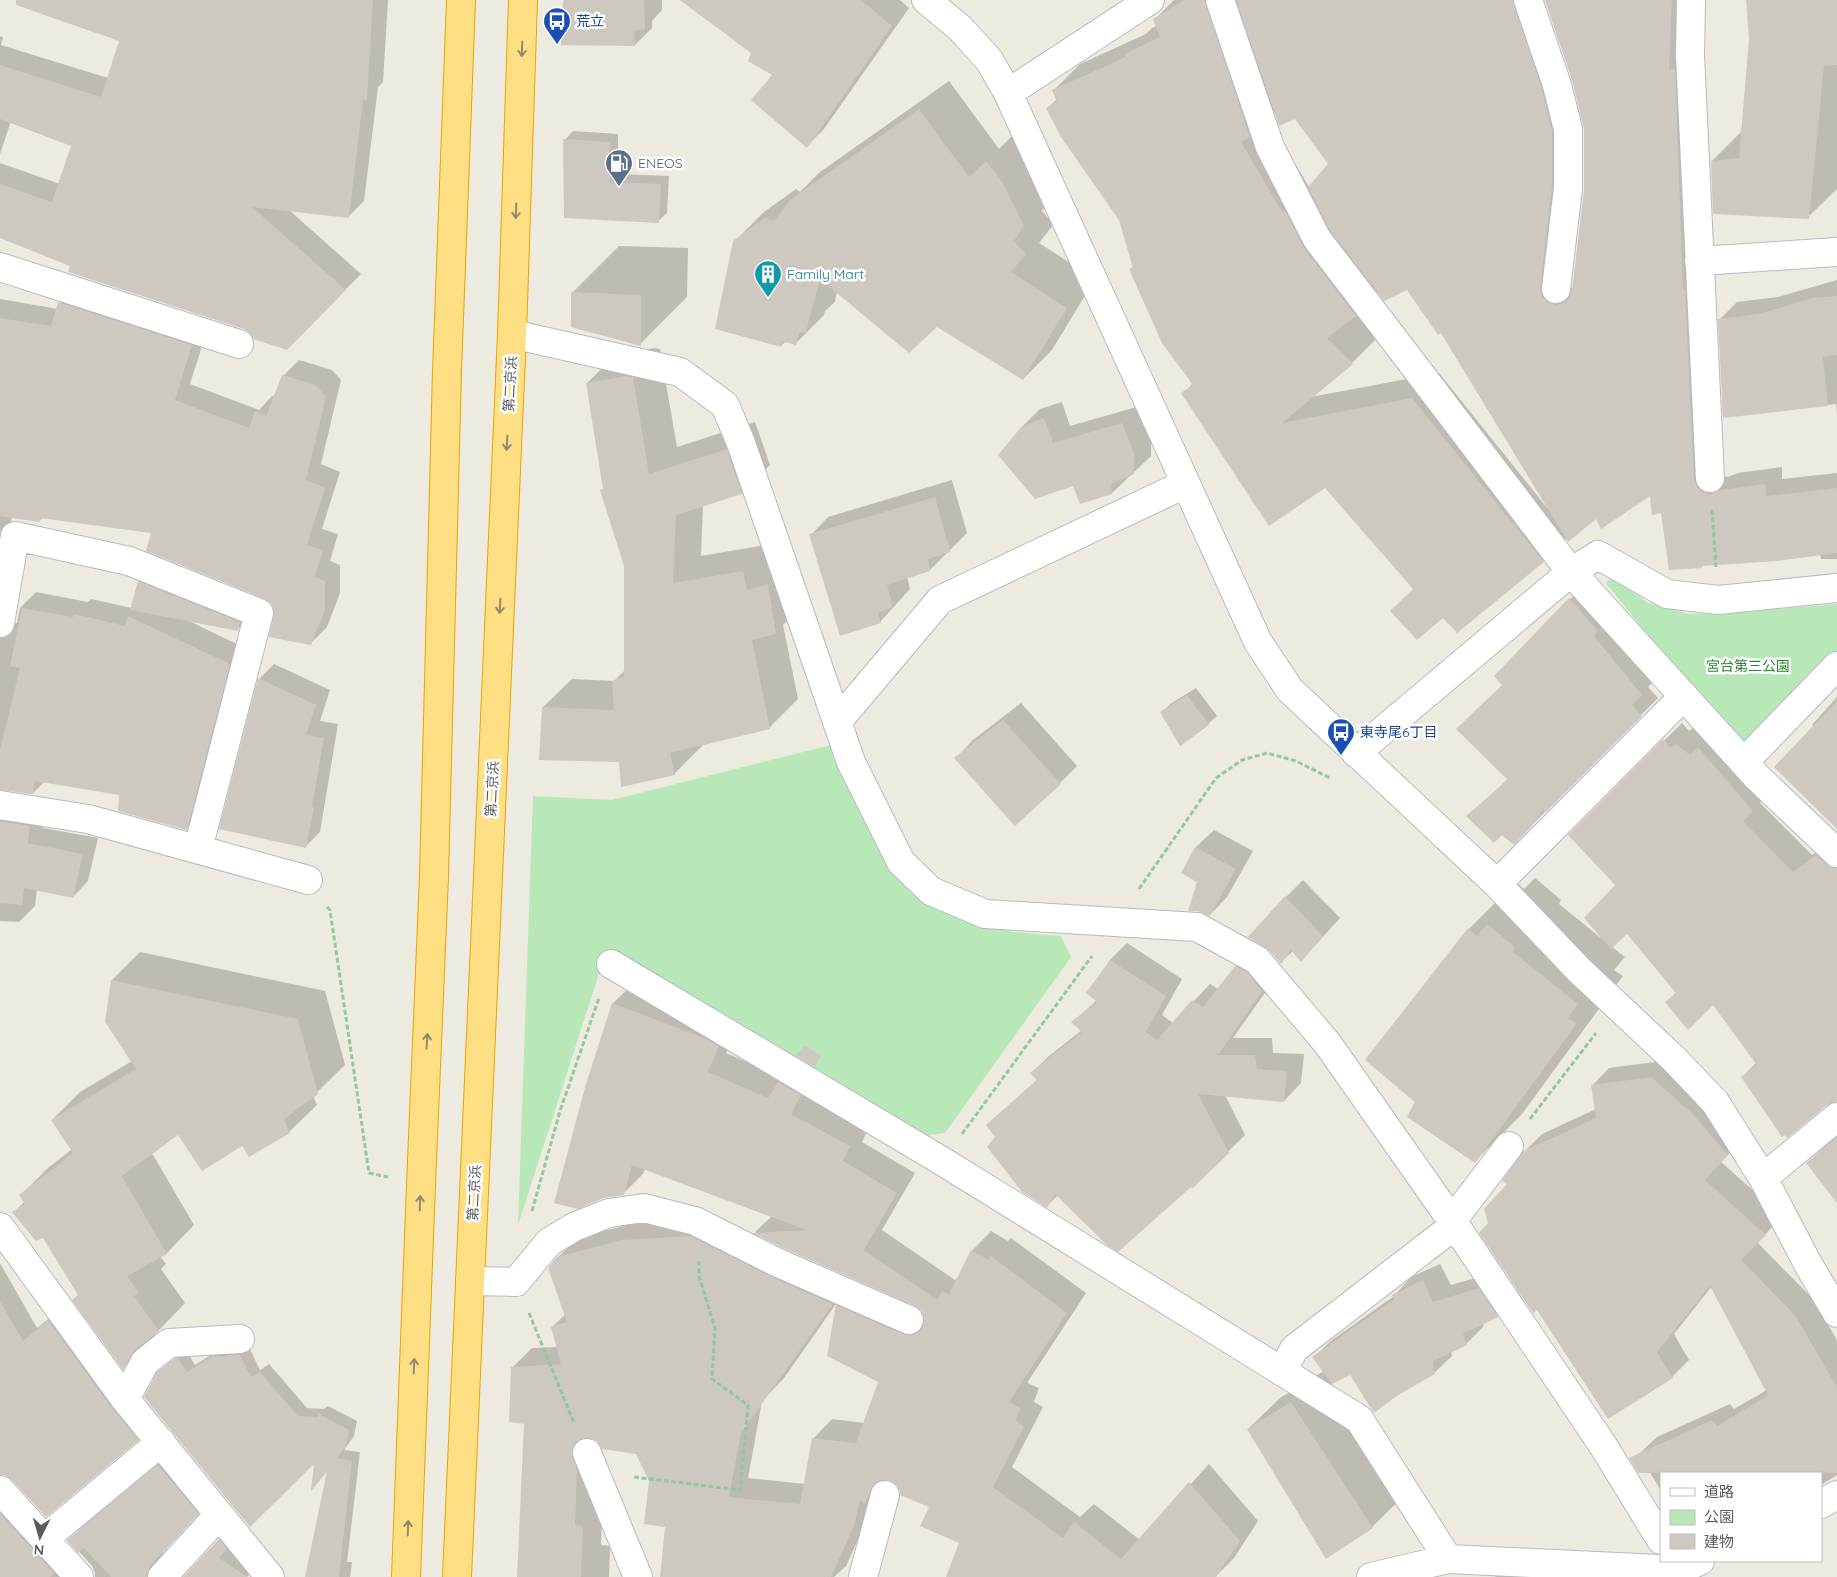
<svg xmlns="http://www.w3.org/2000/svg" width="1837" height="1577" font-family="Quicksand,'Noto Sans JP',sans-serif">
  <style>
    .green { fill: #b8e8b8 }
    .shadow { fill: #0003; fill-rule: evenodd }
    .building { fill: #cdc8c0 }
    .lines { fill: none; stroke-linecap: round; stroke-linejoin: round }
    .minor-casing { stroke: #b7bac0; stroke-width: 30 }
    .highway-casing { stroke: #eca200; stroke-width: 30 }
    .path { stroke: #91c9a1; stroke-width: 3; stroke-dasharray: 5 2.5; stroke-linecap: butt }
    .minor { stroke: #fff; stroke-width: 28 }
    .highway { stroke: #ffdf84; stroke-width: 28 }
    .oneway { stroke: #928a6e }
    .labels { text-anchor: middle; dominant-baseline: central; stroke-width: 5; stroke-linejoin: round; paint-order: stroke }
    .transit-label { font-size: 14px; fill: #164399; stroke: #fff; text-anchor: start }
    .service-label { font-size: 14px; fill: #4e5e75; stroke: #fff; text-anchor: start }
    .culture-label { font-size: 14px; fill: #0d838f; stroke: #fff; text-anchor: start }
    .street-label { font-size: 14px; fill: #585c62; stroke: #fff }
    .park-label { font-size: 14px; fill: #2c862f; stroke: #fff }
  </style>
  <rect width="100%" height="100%" fill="#edeadf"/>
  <path class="green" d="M1612,576L1648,603L1688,614L1728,613L1837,604V657L1747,745L1682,677L1606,583Z
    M831,745L874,841L901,879L975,922L1013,932L1061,936L1071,957L945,1133L923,1136L607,949L518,1225L533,796L612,800Z"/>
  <path class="shadow" d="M38,0H388L383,82L378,87L364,201L348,217L289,210L361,274L286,349L244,328L72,266L0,237V163L60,184L73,145L11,121L0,154V36L3,37L1,45L108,78L121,40Z
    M565,0H662V10L652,21V28L635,45Z
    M680,0H900L909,8L824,129L806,147L774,75L752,52Z
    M1174,0H1535L1559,72L1564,284L1572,288L1573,287L1585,190V129L1573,80L1545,0H1688L1719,475L1728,477L1738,473L1782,467V479L1837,473V559H1821L1820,554L1662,511L1651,494L1596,517L1567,537L1543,561L1414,588L1325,486L1183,394L1193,383L1130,269L1134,266L1120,219L1048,108L1057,99L1054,90L1080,64L1146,34L1152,28L1167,21L1159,15ZM1276,111L1296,118L1330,164L1309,187L1268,118ZM1408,288L1442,331L1549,508L1548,509L1439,373L1311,397L1352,363L1378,337L1356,315L1379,292Z
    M1747,0H1837V189L1808,217L1712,161L1743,130L1750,39Z
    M949,81L999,149L1015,133L1052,196L1042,211L1054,224L1039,243L1095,279L1052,350L1023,379L937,325L837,291L835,302L825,311L824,315L796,343L786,341L781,346L735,241L764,212L796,189L800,192L820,172Z
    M573,131L618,134V174L669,176L667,213L658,221L565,217V140Z
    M619,246L688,248L687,297L640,344L572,293Z
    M1837,280V415L1836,404L1724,417L1719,320L1737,302L1778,297Z
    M75,287L207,330L190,384L259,410L272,396L275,397L283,376L299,360L332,370L341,380L321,464L340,472L322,529L338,534L330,561L340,565V593L327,627L311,643L276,610L272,602L153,532L43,517L39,521L12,516L1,586L0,604V299L58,309L60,303Z
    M655,348L660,349L677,447L755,422L770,465L742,493L703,505L701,556L771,544L775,562L796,556L804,604L783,625L798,699L769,728L702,744V746L674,774L620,761L543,707L572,679L614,681L626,669L625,566L602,490L604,488L587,383L616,355Z
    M1062,402L1070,426L1140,406L1151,435V456L1112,493L1074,484L1022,427L1040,409Z
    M952,480L967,533L930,570L907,577L910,589L880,622L811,535L828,517Z
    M147,574L246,621L238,629L187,620L245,648L202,813L186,829L120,794L44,782L33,793L0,789L1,795L45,810L43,828L98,838L88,881L73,897L37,889L35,906L19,922L0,921V604L13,623H17L20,608L36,592L88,602L91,599L132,608L139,582Z
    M1588,581L1658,677L1648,687L1658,698L1514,843L1502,834L1468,816L1508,779L1503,685L1495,676Z
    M274,664L330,690L320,721L338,724L320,832L305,847L221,828L260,678Z
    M1196,688L1217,716L1208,724L1162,713L1170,704Z
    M1837,697V809L1814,727L1812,725Z
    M1021,703L1077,766L1060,783L956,758L973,740Z
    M1682,723L1689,731L1694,727L1769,793L1760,803L1812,855L1834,838L1837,840V1101L1742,1077L1757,1062L1713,1003L1667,1002L1677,991L1628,932L1612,947L1625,957L1614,970L1623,976L1522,1114L1475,1161L1416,1102L1469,929L1516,882L1524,889L1535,878L1561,900L1559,904L1601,938L1617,885L1569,835Z
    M1214,830L1253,851L1227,897L1210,915L1199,881L1183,873L1196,847Z
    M1303,880L1340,918L1301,961L1293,951L1281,962L1286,897Z
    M1127,943L1182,979L1162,1015L1173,1023L1210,984L1218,989L1236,967L1253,949L1279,973L1233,1038H1272L1273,1053L1304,1054L1301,1083L1284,1101L1225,1095L1245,1135L1192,1187L1191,1186L1058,1195L1047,1206L987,1125L1038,1079L1032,1073L1049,1056L1082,1030L1073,1022L1097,1000L1110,960Z
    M140,952L325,991L345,1065L313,1096L317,1105L289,1132L242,1144L179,1133L152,1153L194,1225L167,1253L160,1256L166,1264L161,1269L185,1303L123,1368L43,1236L13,1213L24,1202L20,1196L48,1168L72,1149L52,1120L80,1092L132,1061L107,1021L112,980Z
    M633,984L738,1027L726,1053L784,1078L869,1127L862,1142L915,1173L882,1230L955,1280L960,1275L972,1251L991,1231L1008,1241L1011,1238L1086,1293L1027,1383L1039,1388L1034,1402L1043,1407L1012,1467L1080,1517L1094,1504L1140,1540L1209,1464L1258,1521L1234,1558L1215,1577H947L961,1543L931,1506L897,1483L886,1479L846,1566L834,1577H661L666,1526L650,1480L637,1453L591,1437L596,1450L602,1507L601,1545L610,1546L609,1577H519L525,1422L512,1368L532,1348L557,1347L552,1327L566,1314L558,1257L578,1238L642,1221L710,1217L850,1284L784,1378L765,1398L763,1396L748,1478L805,1484L813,1439L832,1419L864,1423L880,1382L837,1306L856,1286L925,1316L923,1310L916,1305L783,1247L755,1232L772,1216L645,1169L643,1174L623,1194L613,1003Z
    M1669,1060L1744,1137L1721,1162L1783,1217L1757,1242L1812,1298L1837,1340V1475L1821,1485V1473H1661L1660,1489L1639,1454L1657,1437L1730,1404L1734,1409L1767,1390L1712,1286L1674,1334L1689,1360L1672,1377L1489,1223L1524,1152L1542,1134L1596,1109L1592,1086L1609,1068Z
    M1837,1134V1201L1808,1163Z
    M0,1263L37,1328L63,1307L152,1426L138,1439L12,1479L5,1474H0Z
    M1440,1264L1451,1285L1496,1272L1514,1298L1497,1316L1482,1323L1484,1326L1466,1344L1451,1351L1452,1356L1434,1373H1350L1331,1383L1404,1496L1372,1527L1248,1429L1280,1398L1324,1371L1314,1357L1332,1340L1394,1296L1411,1277Z
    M249,1347L260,1370L269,1364L307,1408L324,1409L328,1406L357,1421L354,1436L344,1450L360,1452L347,1562H352L350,1577H306L328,1470L313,1488L315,1461L158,1373L185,1350H186L195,1365L222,1348Z
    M173,1452L212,1499L164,1551L160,1559L170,1577H95V1573L92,1566L69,1540L82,1527Z
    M0,1482L86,1577H0Z
    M233,1526L259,1561L247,1577H184Z
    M1528,1564L1533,1577H1495L1498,1574Z"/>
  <path class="building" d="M16,0H373L367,100H363L349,218L252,207L346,290L287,350L253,339L250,333L244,329L68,272L70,266L0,238V184L52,202L71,146L0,119V65L101,97L119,41L16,5Z
    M563,0H644L645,29L634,31L635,46L561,45Z
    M680,0H861L892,26L807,148L751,100L772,75L748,61L751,53Z
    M1184,0H1205L1250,138L1241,142L1283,213L1285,211L1304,248L1356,316L1327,338L1353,364L1282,423L1412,398L1544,562L1457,633L1443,618L1417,640L1390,611L1413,589L1325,488L1269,526L1181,393L1193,385L1162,343L1129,269L1133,268L1119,220L1061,137L1046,108L1057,102L1052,90L1126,57L1124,54L1160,37L1153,19Z
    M1236,0H1513L1542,89L1552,131V187L1540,288L1542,296L1546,301L1555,305L1563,303L1568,299L1572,291L1584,190V129L1572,80L1545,0H1672L1669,69H1675L1676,93L1683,289H1685L1694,479L1697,486L1702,492L1710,494L1720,490L1765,484L1766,496L1837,488V553L1777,561L1702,566V568L1669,570L1661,513L1652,515L1650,496L1601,529L1596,519L1568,542L1441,333L1438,335L1407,290L1384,301L1330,231L1308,187L1328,164L1295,119L1279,126Z
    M1746,0H1837V65L1824,66L1809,219L1713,214L1711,161L1739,158L1749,39Z
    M919,109L969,177L986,161L1003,183L1024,226L1014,241L1026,254L1011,272L1067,308L1023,380L937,327L909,353L820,279L806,332L799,333L796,345L782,341L781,347L715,329L733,241L766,217L773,222L790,200Z
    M563,139L610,142V182L661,184L659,223L564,218Z
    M571,292L641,295V346L571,327Z
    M1837,296V355L1823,357L1828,406L1723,418L1718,319L1759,314L1812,298Z
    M58,302L192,345L175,400L249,428L255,411L266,416L282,375L316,385L326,397L306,480L325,488L307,545L323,550L315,577L325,581V610L311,645L269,637L274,610L271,603L265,599L146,551L151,533L40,518L39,522L0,516V318L51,326Z
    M626,376L633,377L649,474L727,449L742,494L676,515L673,583L743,571L747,590L768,584L776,634L752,640L770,729L670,753L675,775L621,787L619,762L539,760L542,707L614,710L612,681L624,677V566L600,490L603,489L586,383Z
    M1044,418L1053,443L1122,423L1134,453V474L1111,484L1112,494L1080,504L1073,486L1035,499L998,455L1021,427Z
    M935,497L950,552L928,559L930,571L887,585L893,607L878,613L881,623L840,636L809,534Z
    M138,581L240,622L238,631L130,610Z
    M1569,598L1598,631L1594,636L1642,695L1632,705L1642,716L1546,812L1543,809L1531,827L1514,845L1502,835L1494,843L1466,816L1508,780L1456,729L1502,685L1494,676Z
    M22,608L73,617L74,614L125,626L128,616L230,664L187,830L118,811L119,795L35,781L33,794L0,790V750L20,668L10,666Z
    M258,678L316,705L306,735L324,738L312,807H314L306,848L219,829Z
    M1187,695L1209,725L1180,746L1160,712Z
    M1837,701V829L1774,767Z
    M1003,720L1061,784L1015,826L954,758Z
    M1663,739L1671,748L1676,744L1690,755L1698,747L1753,811L1743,821L1793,872L1816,855L1827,865L1837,868V1102L1827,1105L1787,1138L1785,1135L1782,1137L1741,1077L1757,1065L1713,1005L1688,1030L1665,1002L1676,993L1627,934L1611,949L1584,918L1615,885L1568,835Z
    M0,821L30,826L28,843L83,854L73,898L24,888L22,905L0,903Z
    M1195,847L1236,869L1210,916L1198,911H1188L1197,882L1181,873Z
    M1285,896L1323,936L1301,962L1291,950L1281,964L1269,950L1248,937Z
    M1487,924L1515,947L1513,952L1578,1004L1568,1018L1577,1023L1475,1163L1407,1117L1415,1102L1365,1060L1468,928L1477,936Z
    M1110,960L1166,996L1146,1032L1157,1040L1192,1000L1203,1007L1235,966L1247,972L1262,991L1218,1055H1255L1257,1069L1287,1071L1284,1102L1198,1094L1229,1153L1192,1189L1191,1187L1118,1252L1108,1246L1055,1194L1047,1208L1022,1192L987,1147L995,1137L986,1125L1037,1080L1030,1073L1082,1032L1071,1022L1097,1002L1086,993Z
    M111,980L298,1019L318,1094L284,1119L290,1133L249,1157L242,1146L202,1171L178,1135L122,1176L167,1254L127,1276L139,1293L134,1296L159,1331L135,1350L123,1370L72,1300L78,1295L43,1238L36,1241L12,1212L25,1204L19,1195L73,1153L51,1120L136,1069L105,1022Z
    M612,1003L709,1040L719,1046L708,1072L768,1098L778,1082L801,1095L791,1114L850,1146L843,1161L897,1193L864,1250L937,1300L942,1291L949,1294L971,1250L989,1260L991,1256L1067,1313L1009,1402L1020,1408L1016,1421L1024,1427L993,1487L1063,1538L1074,1522L1121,1559L1189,1482L1240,1541L1216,1577H946L959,1543L920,1526L929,1507L900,1495V1491L896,1484L890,1480H881L874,1484L865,1503L860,1500L854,1526L831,1577H660L665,1527L644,1524L649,1481L636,1454L602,1449L597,1441L589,1438L581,1439L575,1443L572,1451L577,1470L575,1525L583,1526L581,1577H517L524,1424L509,1422L511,1367L561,1364L551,1327L567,1322L548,1268L557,1257L621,1240L690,1236L770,1276L833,1304L741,1433L729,1497L800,1504L812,1438L856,1443L878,1382L827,1356L836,1305L903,1334L911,1335L918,1333L923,1326L924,1318L922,1311L915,1306L783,1248L753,1233L806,1230L632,1165L624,1195L603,1198L578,1209L554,1203L586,1084Z
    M804,1045L821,1055L815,1067L796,1056Z
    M1651,1077L1692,1113L1728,1155L1705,1180L1766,1235L1741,1260L1795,1315L1837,1387V1473H1638L1629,1458L1712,1420L1717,1426L1768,1395L1710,1286L1657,1352L1673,1378L1608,1419L1537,1310L1533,1313L1479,1233L1488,1223L1484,1209L1507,1184L1502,1181L1523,1151L1596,1118L1591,1085Z
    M1837,1137V1203L1806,1163Z
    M1423,1280L1433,1302L1479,1288L1498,1317L1463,1334L1467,1345L1433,1361L1435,1374L1398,1395L1374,1413L1350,1375L1332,1384L1312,1357L1394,1299L1392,1295Z
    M0,1301L23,1341L48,1320L112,1408L139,1440L46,1517L12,1480L5,1475H0Z
    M230,1355H240L251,1377L260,1372L298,1416L318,1417V1413L349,1430L346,1446L337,1458L352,1461L339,1577H305L327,1471L311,1491L314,1464L250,1527L144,1397L157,1372L175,1358H178L187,1372L213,1356L226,1357Z
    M1291,1402L1373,1528L1326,1559L1247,1429Z
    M158,1465L199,1514L150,1566L147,1577H111L84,1548L78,1553L67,1540Z
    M0,1513L54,1573L50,1577H0Z
    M219,1539L227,1549L219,1558L248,1577H183Z"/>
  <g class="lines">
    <g class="minor-casing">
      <path id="minor" d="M926,0L960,28L989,60L1008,93L1258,642L1290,690L1497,884L1579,970L1674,1059L1715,1102L1763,1178L1808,1264L1837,1313
        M1220,0L1270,147L1317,239L1396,342L1571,572L1757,777L1837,853
        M1528,0L1557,85L1568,129V188L1556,289
        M1691,0L1690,56L1710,478
        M1008,93L1150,0
        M1699,261L1837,252
        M0,267L239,344
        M512,334L680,372L725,405L741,443L851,762L901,862L931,891L985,914L1197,927L1257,960L1327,1043L1455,1225L1604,1447L1661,1540
        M0,623L15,536L129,561L259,613L198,849
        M837,722L940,600L1185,484
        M1356,753L1571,572L1598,555L1667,594L1718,600L1837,588
        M1744,762L1837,666
        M0,805L88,819L308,880
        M1497,884L1684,696
        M611,964L942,1161L1359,1419L1448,1559
        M1763,1178L1837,1117
        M1452,1221L1509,1146
        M0,1227L125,1399L270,1577
        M470,1281L516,1282L549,1242L574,1227L609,1213L644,1208L695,1221L776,1262L909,1320
        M1282,1372L1294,1349L1455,1225
        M125,1399L145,1362L169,1343L240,1339
        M587,1453L638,1577
        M0,1490L79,1577
        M1821,1504L1837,1495
        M44,1539L161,1442
        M162,1577L219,1515
        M863,1577L885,1495
        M1371,1577L1448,1559L1679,1570L1700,1561"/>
    </g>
    <g class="highway-casing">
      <path id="highway" d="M406,1577L421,1185L434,876L447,371L461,0
        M457,1577L512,334L523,0"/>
    </g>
    <path class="path" d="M1712,510L1716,567
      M1139,889L1216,778L1242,760L1267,753L1296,761L1330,778
      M327,907L330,910L369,1173L388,1177
      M1530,1119L1596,1033
      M962,1134L1092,956
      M532,1211L560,1111L599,998
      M529,1313L574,1423
      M634,1477L740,1490L748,1405L712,1379L715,1328L699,1276V1261"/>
    <use href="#minor" class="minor"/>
    <use href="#highway" class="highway"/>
  </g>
  <defs><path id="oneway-shaft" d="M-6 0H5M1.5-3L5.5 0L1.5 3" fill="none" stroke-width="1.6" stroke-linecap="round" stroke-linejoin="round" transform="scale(1.25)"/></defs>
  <g class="oneway">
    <use href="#oneway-shaft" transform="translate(522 49) rotate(92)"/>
    <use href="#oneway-shaft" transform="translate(516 211) rotate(92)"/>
    <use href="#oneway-shaft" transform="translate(507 443) rotate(93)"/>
    <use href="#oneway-shaft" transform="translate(500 606) rotate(93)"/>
    <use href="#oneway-shaft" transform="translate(427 1041) rotate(-87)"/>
    <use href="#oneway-shaft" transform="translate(420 1203) rotate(-88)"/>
    <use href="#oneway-shaft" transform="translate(414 1366) rotate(-88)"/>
    <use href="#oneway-shaft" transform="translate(408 1528) rotate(-88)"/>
  </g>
  <defs>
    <g id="bus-pin" transform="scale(1.4375)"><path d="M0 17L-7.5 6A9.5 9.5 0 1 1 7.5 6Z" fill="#1a4fb4" stroke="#fff"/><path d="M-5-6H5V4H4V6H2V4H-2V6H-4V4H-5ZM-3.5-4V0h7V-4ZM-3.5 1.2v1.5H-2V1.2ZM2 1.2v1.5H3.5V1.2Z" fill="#fff"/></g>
    <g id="fuel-pin" transform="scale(1.4375)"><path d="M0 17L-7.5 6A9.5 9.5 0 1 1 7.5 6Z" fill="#5c6f8a" stroke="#fff"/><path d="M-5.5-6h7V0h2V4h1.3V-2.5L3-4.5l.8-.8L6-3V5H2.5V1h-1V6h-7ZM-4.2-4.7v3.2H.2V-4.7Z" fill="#fff"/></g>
    <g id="building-pin" transform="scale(1.4375)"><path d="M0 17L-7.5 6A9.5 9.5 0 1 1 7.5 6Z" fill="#0f9aa8" stroke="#fff"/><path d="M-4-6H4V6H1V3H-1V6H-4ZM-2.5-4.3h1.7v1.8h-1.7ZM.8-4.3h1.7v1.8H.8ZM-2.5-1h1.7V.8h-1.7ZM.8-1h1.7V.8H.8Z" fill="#fff"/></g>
  </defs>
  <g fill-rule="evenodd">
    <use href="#bus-pin" x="557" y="21"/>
    <use href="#fuel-pin" x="619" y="163"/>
    <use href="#building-pin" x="768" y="274"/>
    <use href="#bus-pin" x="1341" y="732"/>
  </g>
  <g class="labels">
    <g class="transit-label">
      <text x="576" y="21">荒立</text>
      <text x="1360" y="732">東寺尾6丁目</text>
    </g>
    <g class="service-label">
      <text x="638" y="163">ENEOS</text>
    </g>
    <g class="culture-label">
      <text x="787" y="274">Family Mart</text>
    </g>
    <g class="street-label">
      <text transform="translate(510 384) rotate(-87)">第二京浜</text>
      <text transform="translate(492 789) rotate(-87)">第二京浜</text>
      <text transform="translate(474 1193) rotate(-87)">第二京浜</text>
    </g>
    <g class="park-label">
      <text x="1748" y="666">宮台第三公園</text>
    </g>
  </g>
  <rect x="1660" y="1472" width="162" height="90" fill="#ffffff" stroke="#bcbec0"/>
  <rect x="1670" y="1488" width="25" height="8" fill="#ffffff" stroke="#bcbec0"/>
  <text x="1704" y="1497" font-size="15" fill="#585c62">道路</text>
  <rect x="1670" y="1510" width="25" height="15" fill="#b8e8b8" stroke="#bcbec0"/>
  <text x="1704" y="1522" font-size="15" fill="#585c62">公園</text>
  <rect x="1670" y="1534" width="25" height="15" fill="#cdc8c0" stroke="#bcbec0"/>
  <text x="1704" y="1547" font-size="15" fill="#585c62">建物</text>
  <g transform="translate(40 1537) rotate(185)" stroke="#ffffff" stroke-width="4" paint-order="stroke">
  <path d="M0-4L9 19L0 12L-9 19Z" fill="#585c62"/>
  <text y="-8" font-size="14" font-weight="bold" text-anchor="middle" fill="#585c62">N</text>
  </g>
</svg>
